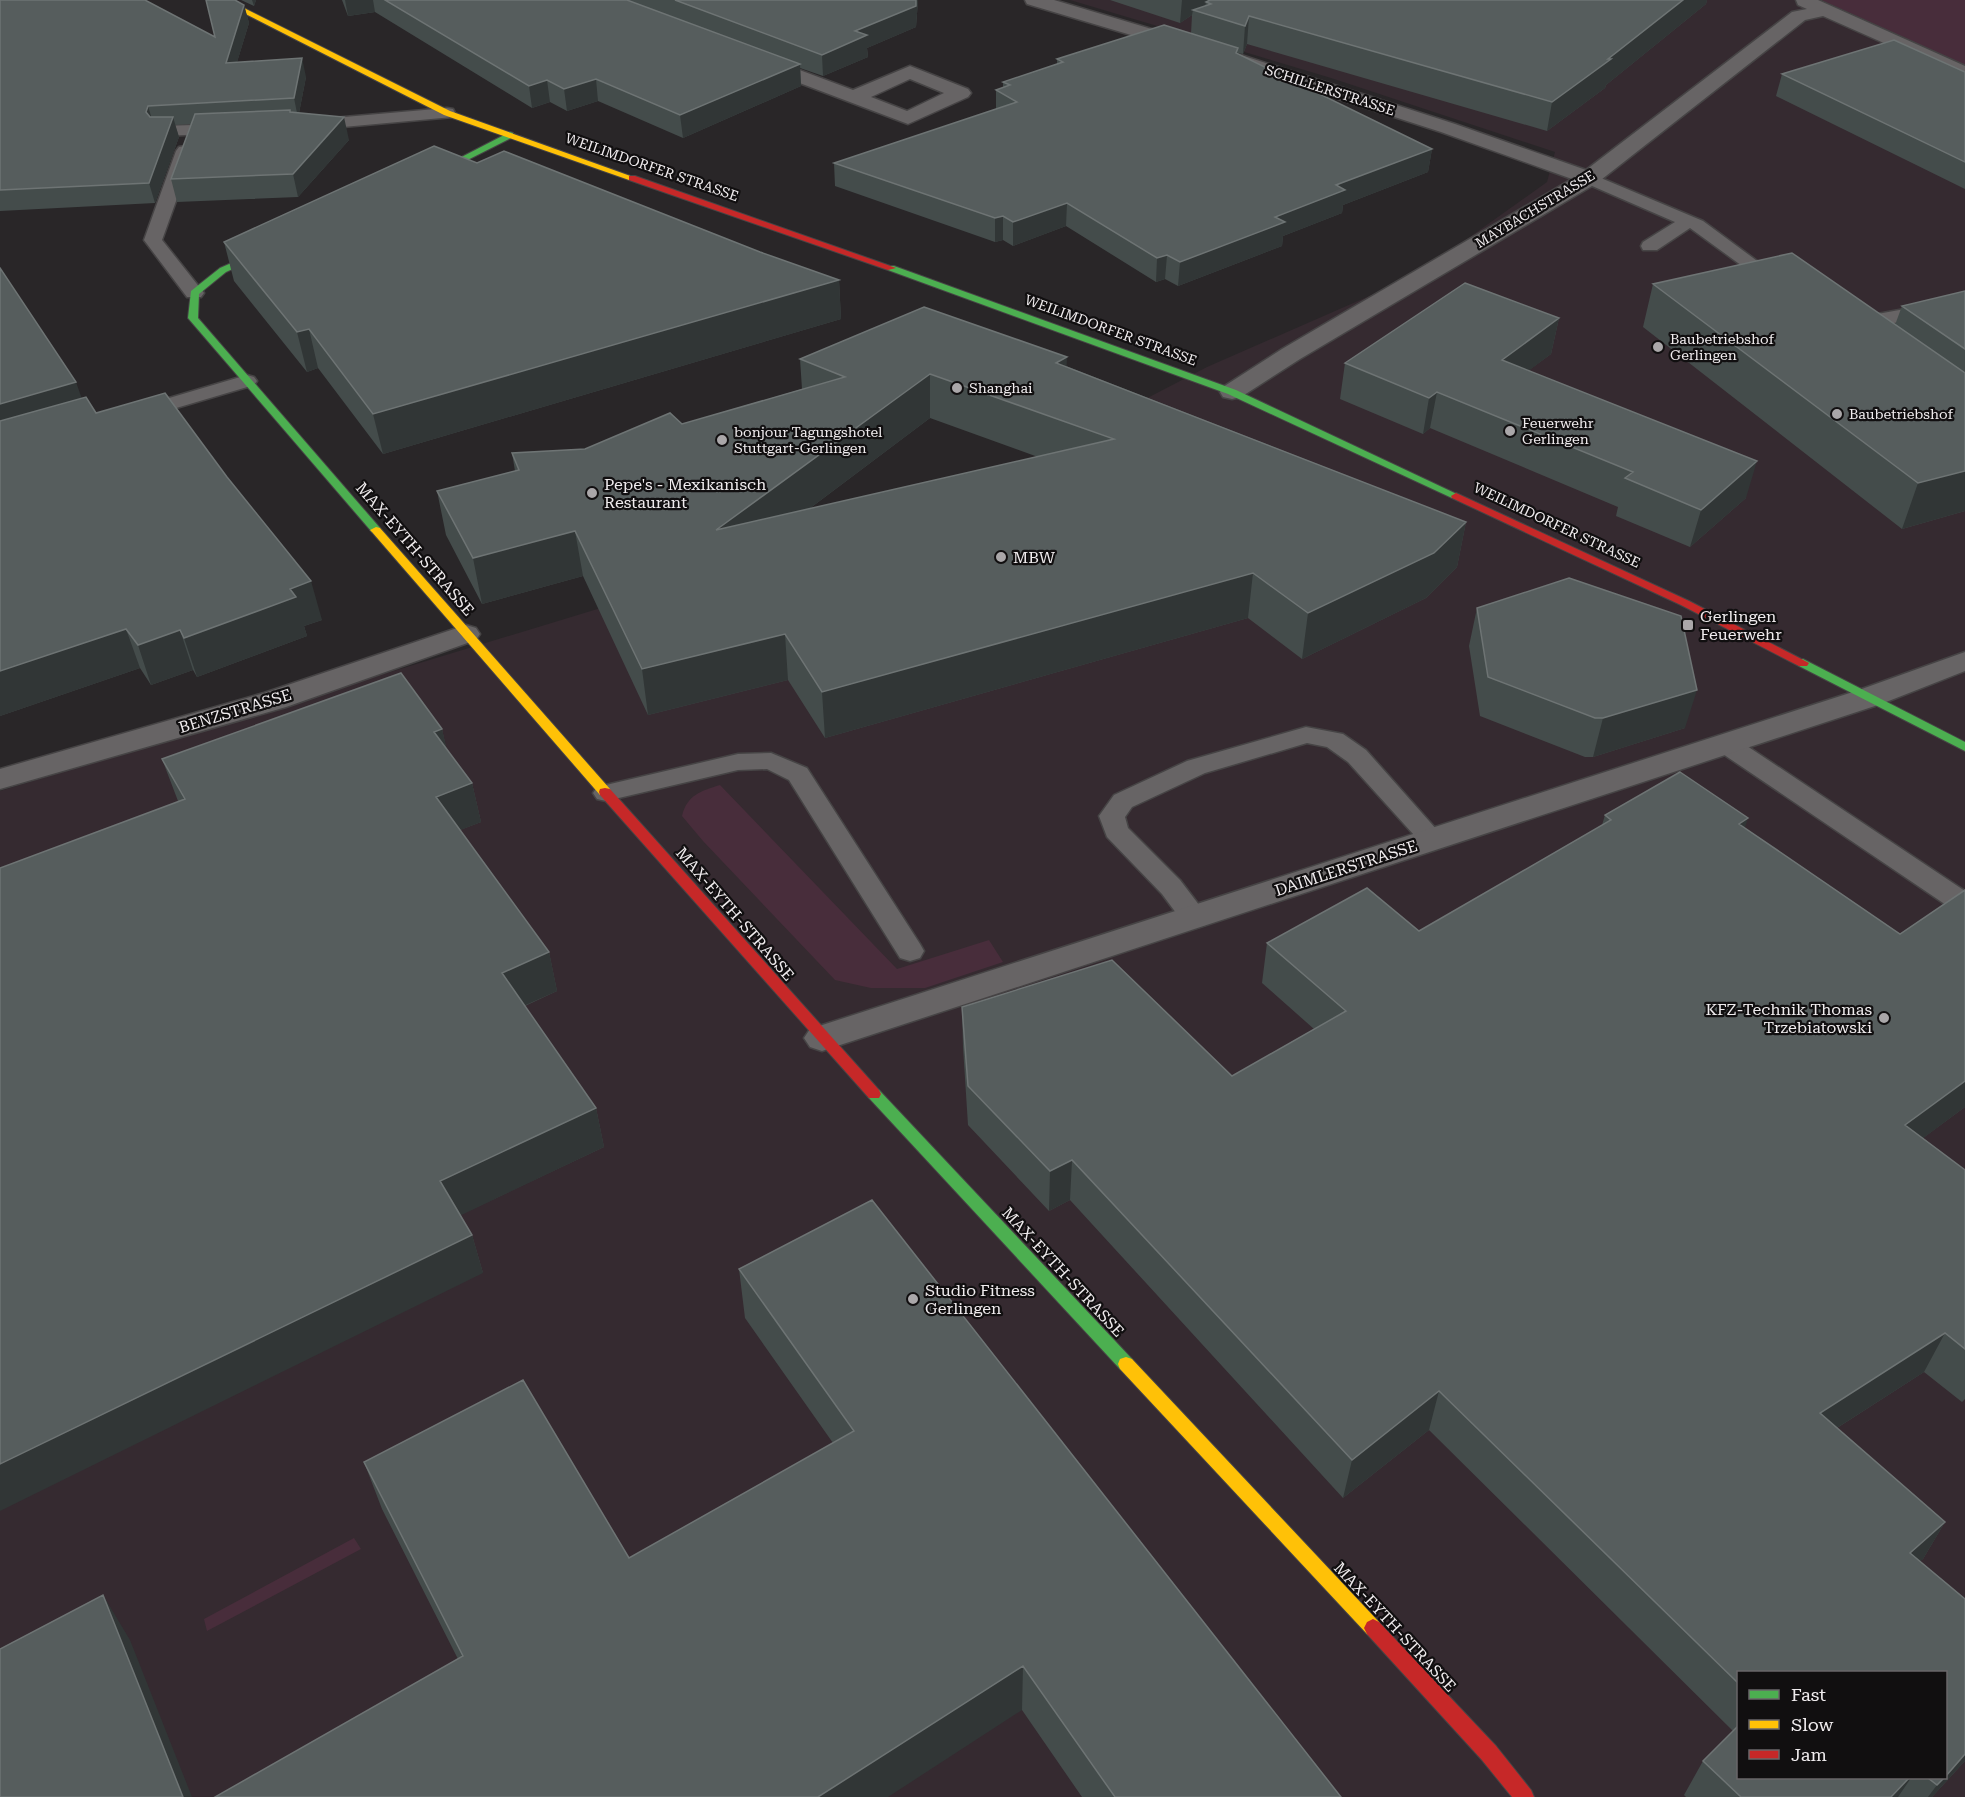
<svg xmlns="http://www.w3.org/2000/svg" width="1965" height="1797" font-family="'Roboto Serif',serif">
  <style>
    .built { fill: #352a30; fill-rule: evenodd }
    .green { fill: #482d3b }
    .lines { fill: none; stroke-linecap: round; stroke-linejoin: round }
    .lane-casing { stroke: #464445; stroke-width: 3 }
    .street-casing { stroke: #464445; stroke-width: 3 }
    .fast-casing { stroke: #464445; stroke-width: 2 }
    .slow-casing { stroke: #464445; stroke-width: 2 }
    .jam-casing { stroke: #464445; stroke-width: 2 }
    .lane { fill: #676465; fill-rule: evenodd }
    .street { fill: #676465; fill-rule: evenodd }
    .fast { fill: #4caf50; fill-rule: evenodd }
    .slow { fill: #ffc107; fill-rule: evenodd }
    .jam { fill: #c62828; fill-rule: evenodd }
    .wall { fill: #444c4b; fill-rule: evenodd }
    .shaded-wall { fill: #313636 }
    .building { fill: #565d5d; stroke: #6e7474; stroke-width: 1.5; fill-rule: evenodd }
    .poi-dot { fill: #aaa7a9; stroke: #110f10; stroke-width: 2 }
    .labels { text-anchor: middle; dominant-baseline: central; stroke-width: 4.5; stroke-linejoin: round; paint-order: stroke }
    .far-street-label { font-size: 14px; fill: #f0ecee; stroke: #110f10 }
    .far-poi-label { font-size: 14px; fill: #f0ecee; stroke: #110f10; text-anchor: start }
    .poi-label { font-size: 16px; fill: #f0ecee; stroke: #110f10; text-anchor: start }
    .street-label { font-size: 16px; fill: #f0ecee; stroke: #110f10 }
  </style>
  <rect width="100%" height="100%" fill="#292628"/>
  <path class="built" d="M1070,0H1816L1965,65V1797H0V791L945,503L1207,367L1415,276L1547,182L1555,152L1331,78ZM1738,1672H1946V1778H1738Z"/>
  <path class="green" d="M1821,0H1965V65Z
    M720,785L897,969L989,940L1003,962L925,988H871L835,980L703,841L682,816C687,795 701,791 720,785Z
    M354,1538L361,1549L207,1631L204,1619Z"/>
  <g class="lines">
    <g class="lane-casing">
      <path id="lane" d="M447,108L453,109L455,113L453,117L310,130L302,125L310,120Z
        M224,124L230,125L232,129L230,133L162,136L156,135L154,131L156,127L162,126Z
        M185,146L191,147L194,151L162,240L204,293L201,297H187L144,240L176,151L179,147Z
        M1589,173L1703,221L1787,283L1785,287H1771L1690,228L1657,250H1643L1641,246L1643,242L1675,222L1583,182L1580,178L1583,174Z
        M1965,298V310L1850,331L1843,329L1840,325L1843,321L1850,319Z
        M247,375L254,377L257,381L254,385L139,419L132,417L129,413L132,409Z
        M1306,727L1343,734L1366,750L1445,839L1441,845L1432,848L1423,845L1348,762L1327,747L1307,743L1205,773L1132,807L1125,817L1128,828L1180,880L1209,918L1205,925L1195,928L1185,925L1162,894L1107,837L1099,816L1114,795L1187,761Z
        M1726,736L1735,738L1965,891V913L1955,911L1717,750L1714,744L1717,738Z
        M771,753L807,768L920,944L924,951L920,958L910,961L900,958L789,780L767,769L738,770L606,801L597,799L593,793L597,787L606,785L738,754Z"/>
    </g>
    <g class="street-casing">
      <path id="street" d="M1025,0H1054L1192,41L1195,45L1192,49H1178L1027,4Z
        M1796,0H1818L1965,66V79L1823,16L1805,20L1597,183L1300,359L1241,397L1232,399L1223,397L1220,392L1223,387L1282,349L1572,179L1441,132L1227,63L1224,59L1227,55H1241L1455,124L1586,170L1792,12L1807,9L1798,5Z
        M759,55L853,90L910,66L968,89L971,93L968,97L908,124L752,65L749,61L752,57ZM910,79L944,93L907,111L871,97Z
        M466,625L476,628L480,634L476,640L286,707L0,789V769L264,693Z
        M1965,652V671L1881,704L834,1047L822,1051L810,1047L804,1038L810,1029L1859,690Z"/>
    </g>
    <g class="fast-casing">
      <path id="fast" d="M510,132L513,133V137L426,181L419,179Z
        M270,246L278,248L226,272L199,294L198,318L380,528V532H372L188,318L191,291L220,268Z
        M888,266H894L1236,390L1461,496L1460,498H1452L1228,394L888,270Z
        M1803,659L1965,742V751L1799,666L1797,663L1799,660Z
        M874,1088L879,1090L1132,1359L1134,1364L1132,1369L1126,1371L1120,1369L869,1098L867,1094L869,1090Z"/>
    </g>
    <g class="slow-casing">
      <path id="slow" d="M218,0H228L450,111L636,178L629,180L444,115Z
        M376,527L380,528L610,789L611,792L610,795H600L372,532L370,530Z
        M1126,1357L1132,1359L1379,1622L1382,1628L1379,1634L1373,1637L1367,1634L1120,1369L1118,1364L1120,1359Z"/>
    </g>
    <g class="jam-casing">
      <path id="jam" d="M629,176H635L896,268L888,270L629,180Z
        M1456,493L1689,601L1809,663L1807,666H1799L1681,605L1452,498L1451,496Z
        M605,788L610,789L879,1090L881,1094L879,1098H869L600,795L599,792L600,789Z
        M1373,1619L1379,1622L1496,1746L1531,1790L1534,1797H1512L1482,1760L1367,1634L1364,1628L1367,1622Z"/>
    </g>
    <use href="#lane" class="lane"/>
    <use href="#street" class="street"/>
    <use href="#fast" class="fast"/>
    <use href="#slow" class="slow"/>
    <use href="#jam" class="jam"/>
  </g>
  <path class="wall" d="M0,0L215,37L244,5L249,23L237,62L306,77L299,113L349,140L298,197L177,202L171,179L191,124L175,125L179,137L155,203L0,211Z
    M241,0H256L254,6Z
    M342,0H918L916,27L867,48L868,57L823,76L800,68L801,86L683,138L598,101L567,111L550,102L532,108L375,12L348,16Z
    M1110,0H1707L1706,4L1606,85L1605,88L1547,131L1247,44L1243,54L1238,53V54L1432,149L1428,172L1343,205L1342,213L1283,236L1282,246L1178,286L1165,279L1156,282L1066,226L1013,246L1003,240L995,242L835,186L834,163L996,109V90L1003,88V82L1057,64V59L1191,34L1192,15L1180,23Z
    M1965,72V189L1776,96L1782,74Z
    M477,163L760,252L839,280L841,319L383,454L318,368L307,372L234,281L224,242Z
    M1653,284L1895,325L1902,306L1965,291V511L1902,529L1643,327Z
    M1559,318L1551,354L1529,370L1746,498L1690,547L1616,516L1618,507L1430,428L1423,434L1340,399L1345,363Z
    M800,359L1066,366L1466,522L1457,567L1426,598L1302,659L1248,618L825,738L788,680L648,715L583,576L482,604L446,535L437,491L515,471L512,453L585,449L682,424L802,389ZM930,418L1038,457L809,509Z
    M81,398L322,620L304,626L307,636L197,677L193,670L151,685L140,668L0,716Z
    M1477,608L1685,728L1593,757H1585L1480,716L1469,646Z
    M442,729L446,748L472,783L481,822L460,830L549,952L557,991L525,1006L596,1108L604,1147L460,1215L472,1235L483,1273L178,801L162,759Z
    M1605,815L1745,828L1900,934L1965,890V1107L1923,1138L1965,1170V1399L1962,1402L1924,1372L1837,1428L1945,1522L1923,1559L1920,1561L1965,1599V1761L1932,1797H1686L1684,1795L1703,1761L1733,1731L1429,1430L1343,1498L1070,1200L1049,1211L968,1125L963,1047L962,1007L1232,1076L1314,1029L1262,983L1267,943L1419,931L1602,825ZM1738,1672L1946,1778H1738Z
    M739,1269L1341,1797H1082L1022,1710L458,1659L382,1509L364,1462L629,1558L833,1443L745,1318Z"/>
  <path class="shaded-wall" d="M252,0H256L254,6Z
    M345,0H373L375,12L348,16Z
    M916,0H918L916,27L867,48L868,57L823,76L822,55L855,31Z
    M1182,0H1218L1206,2L1205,7L1193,10L1192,15L1180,23Z
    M1683,0H1707L1706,4L1606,85L1605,88L1547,131L1552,102Z
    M244,5L249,23L231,82L226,63Z
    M1249,16L1247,44L1243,54L1245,26Z
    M302,58L306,77L298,118L294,98Z
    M800,64L801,86L683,138L680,115Z
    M596,79L598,101L567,111L564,89Z
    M547,80L550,102L532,108L529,86Z
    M148,106L154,126L146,112Z
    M173,117L179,137L155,203L149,183Z
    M344,117L349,140L298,197L293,174Z
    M1432,149L1428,172L1343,205L1342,213L1283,236L1282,246L1178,286L1180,262L1275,217L1336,185Z
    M1067,203L1066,226L1013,246V222Z
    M1003,216V240L995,242V218Z
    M1167,255L1165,279L1156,282L1157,258Z
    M839,280L841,319L383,454L373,414Z
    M1559,318L1551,354L1495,396L1502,360Z
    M309,329L318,368L307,372L297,332Z
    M1067,357L1065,401L1056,363Z
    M930,374V418L721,575L716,530Z
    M76,382L89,419L0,446V404Z
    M1437,392L1430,428L1423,434L1429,398Z
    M1757,461L1746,498L1690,547L1701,510Z
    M1965,471V511L1902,529L1918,483Z
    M1466,522L1457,567L1426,598L1302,659L1308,613Z
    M575,531L583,576L482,604L473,558Z
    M1253,573L1248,618L825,738L822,692Z
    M311,581L322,620L304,626L307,636L197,677L184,638L290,589Z
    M126,629L140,668L0,716V671Z
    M180,630L193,670L151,685L138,645Z
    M785,634L788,680L648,715L642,669Z
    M1697,690L1685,728L1593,757L1603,718Z
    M442,729L451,767L434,732Z
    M472,783L481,822L445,836L436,797Z
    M1748,818L1735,858L1739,824Z
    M549,952L557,991L510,1012L502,973Z
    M1965,1081V1107L1887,1165L1905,1125Z
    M596,1108L604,1147L451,1220L440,1181Z
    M1072,1160L1070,1200L1049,1211L1050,1171Z
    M472,1235L483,1273L0,1511V1464Z
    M1945,1333L1924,1372L1801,1451L1820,1413Z
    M1439,1391L1429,1430L1343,1498L1352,1460Z
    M1945,1522L1923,1559L1887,1590L1910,1553Z
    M103,1595L130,1640L192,1797H183Z
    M1023,1666L1022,1710L888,1797H818Z
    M1965,1754V1761L1932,1797H1928L1937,1785L1944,1778H1946V1776Z
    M1909,1778H1911L1898,1797H1891Z"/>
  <path class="building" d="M0,0H145L215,37L206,0H235L244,5L226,63L302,58L294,98L148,106L146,112L150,117H173L149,183L0,190Z
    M385,0H627L800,64L680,115L596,79L564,89L547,80L529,86Z
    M675,0H916V6L855,31L867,35L822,55Z
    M1210,0H1683L1608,59H1611L1552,102L1249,16L1245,26L1193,10L1211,4L1206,2Z
    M1164,25L1238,48L1236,53L1432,149L1336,185L1345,190L1275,217L1285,222L1180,262L1167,255L1157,258L1067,203L1013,222L1003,216L995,218L834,163L1017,102L996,90L1010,85L1003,82L1063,62L1057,59Z
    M1894,40L1965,72V162L1782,74Z
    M290,110V112L344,117L293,174L171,179L195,114Z
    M434,146L477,163L504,151L760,252L839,280L373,414L309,329L297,332L224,242Z
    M1792,253L1965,373V471L1918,483L1653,284Z
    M0,268L76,382L0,404Z
    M1465,283L1559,318L1502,360L1757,461L1701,510L1625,478L1633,472L1437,392L1429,398L1345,363Z
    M1965,291V349L1902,306Z
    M924,307L1067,357L1056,363L1466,522L1434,553L1308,613L1253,573L822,692L785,634L642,669L575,531L473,558L437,491L519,470L512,453L585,449L670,413L682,424L845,377L800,359ZM930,374L1114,439L716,530L897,398Z
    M165,393L227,477L311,581L290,589L296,597L184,638L180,630L138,645L126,629L0,671V421L86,397L96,413Z
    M1569,578L1681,616L1697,690L1603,718H1595L1488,677L1477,608Z
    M401,673L442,729L434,732L472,783L436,797L549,952L502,973L596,1108L440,1181L472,1235L0,1464V868L185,799L162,759Z
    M1680,772L1748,818L1739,824L1900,934L1965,890V1081L1905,1125L1965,1170V1349L1945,1333L1820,1413L1945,1522L1910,1553L1965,1599V1754L1946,1776V1672H1738V1683L1439,1391L1352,1460L1072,1160L1050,1171L968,1086L962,1007L1112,960L1232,1076L1346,1011L1267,943L1367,888L1419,931L1611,820L1605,815Z
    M872,1200L1341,1797H1115L1023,1666L818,1797H215L463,1656L364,1462L523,1380L629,1558L854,1431L739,1269Z
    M103,1595L183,1797H0V1649Z
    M1738,1726V1778H1909L1891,1797H1741L1703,1761Z
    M1928,1778H1944L1937,1785Z"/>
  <g class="poi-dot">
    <circle cx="1658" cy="347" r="6"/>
    <circle cx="957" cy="388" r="6"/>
    <circle cx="1837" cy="414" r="6"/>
    <circle cx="1510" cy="431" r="6"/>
    <circle cx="722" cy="440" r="6"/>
    <circle cx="592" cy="493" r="6"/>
    <circle cx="1001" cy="557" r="6"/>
    <rect x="1682" y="619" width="12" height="12" rx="3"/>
    <circle cx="1884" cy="1018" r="6"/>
    <circle cx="913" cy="1299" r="6"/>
  </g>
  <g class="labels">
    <g class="far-street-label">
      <text transform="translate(1330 90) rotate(18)">SCHILLERSTRASSE</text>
      <text transform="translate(652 167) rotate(19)">WEILIMDORFER STRASSE</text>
      <text transform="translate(1535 209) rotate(-31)">MAYBACHSTRASSE</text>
      <text transform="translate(1111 330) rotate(20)">WEILIMDORFER STRASSE</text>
      <text transform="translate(1557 525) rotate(25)">WEILIMDORFER STRASSE</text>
    </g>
    <g class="far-poi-label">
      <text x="1670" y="339">Baubetriebshof<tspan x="1670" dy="16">Gerlingen</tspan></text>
      <text x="969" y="388">Shanghai</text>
      <text x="1849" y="414">Baubetriebshof</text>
      <text x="1522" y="423">Feuerwehr<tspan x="1522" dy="16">Gerlingen</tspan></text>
      <text x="734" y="432">bonjour Tagungshotel<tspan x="734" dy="16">Stuttgart-Gerlingen</tspan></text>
    </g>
    <g class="poi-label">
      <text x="604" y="484">Pepe's - Mexikanisch<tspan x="604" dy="18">Restaurant</tspan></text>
      <text x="1013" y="557">MBW</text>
      <text x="1700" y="616">Gerlingen<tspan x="1700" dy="18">Feuerwehr</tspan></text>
      <text x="1872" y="1009" text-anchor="end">KFZ-Technik Thomas<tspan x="1872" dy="18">Trzebiatowski</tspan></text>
      <text x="925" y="1290">Studio Fitness<tspan x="925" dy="18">Gerlingen</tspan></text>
    </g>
    <g class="street-label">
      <text transform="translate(415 549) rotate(49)">MAX-EYTH-STRASSE</text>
      <text transform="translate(235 711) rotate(-17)">BENZSTRASSE</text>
      <text transform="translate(1346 868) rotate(-18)">DAIMLERSTRASSE</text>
      <text transform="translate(735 914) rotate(49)">MAX-EYTH-STRASSE</text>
      <text transform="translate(1063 1272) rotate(47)">MAX-EYTH-STRASSE</text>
      <text transform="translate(1395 1627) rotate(47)">MAX-EYTH-STRASSE</text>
    </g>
  </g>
  <rect x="1737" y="1671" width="210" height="108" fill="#110f10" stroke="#6a6769" stroke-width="1.5"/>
  <rect x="1749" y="1690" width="30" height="9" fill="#4caf50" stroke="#6a6769" stroke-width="1.5"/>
  <text x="1791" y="1701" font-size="18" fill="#f0ecee">Fast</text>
  <rect x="1749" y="1720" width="30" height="9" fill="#ffc107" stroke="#6a6769" stroke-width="1.5"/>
  <text x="1791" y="1731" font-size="18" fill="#f0ecee">Slow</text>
  <rect x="1749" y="1750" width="30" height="9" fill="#c62828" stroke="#6a6769" stroke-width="1.5"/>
  <text x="1791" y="1761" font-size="18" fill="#f0ecee">Jam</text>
</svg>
